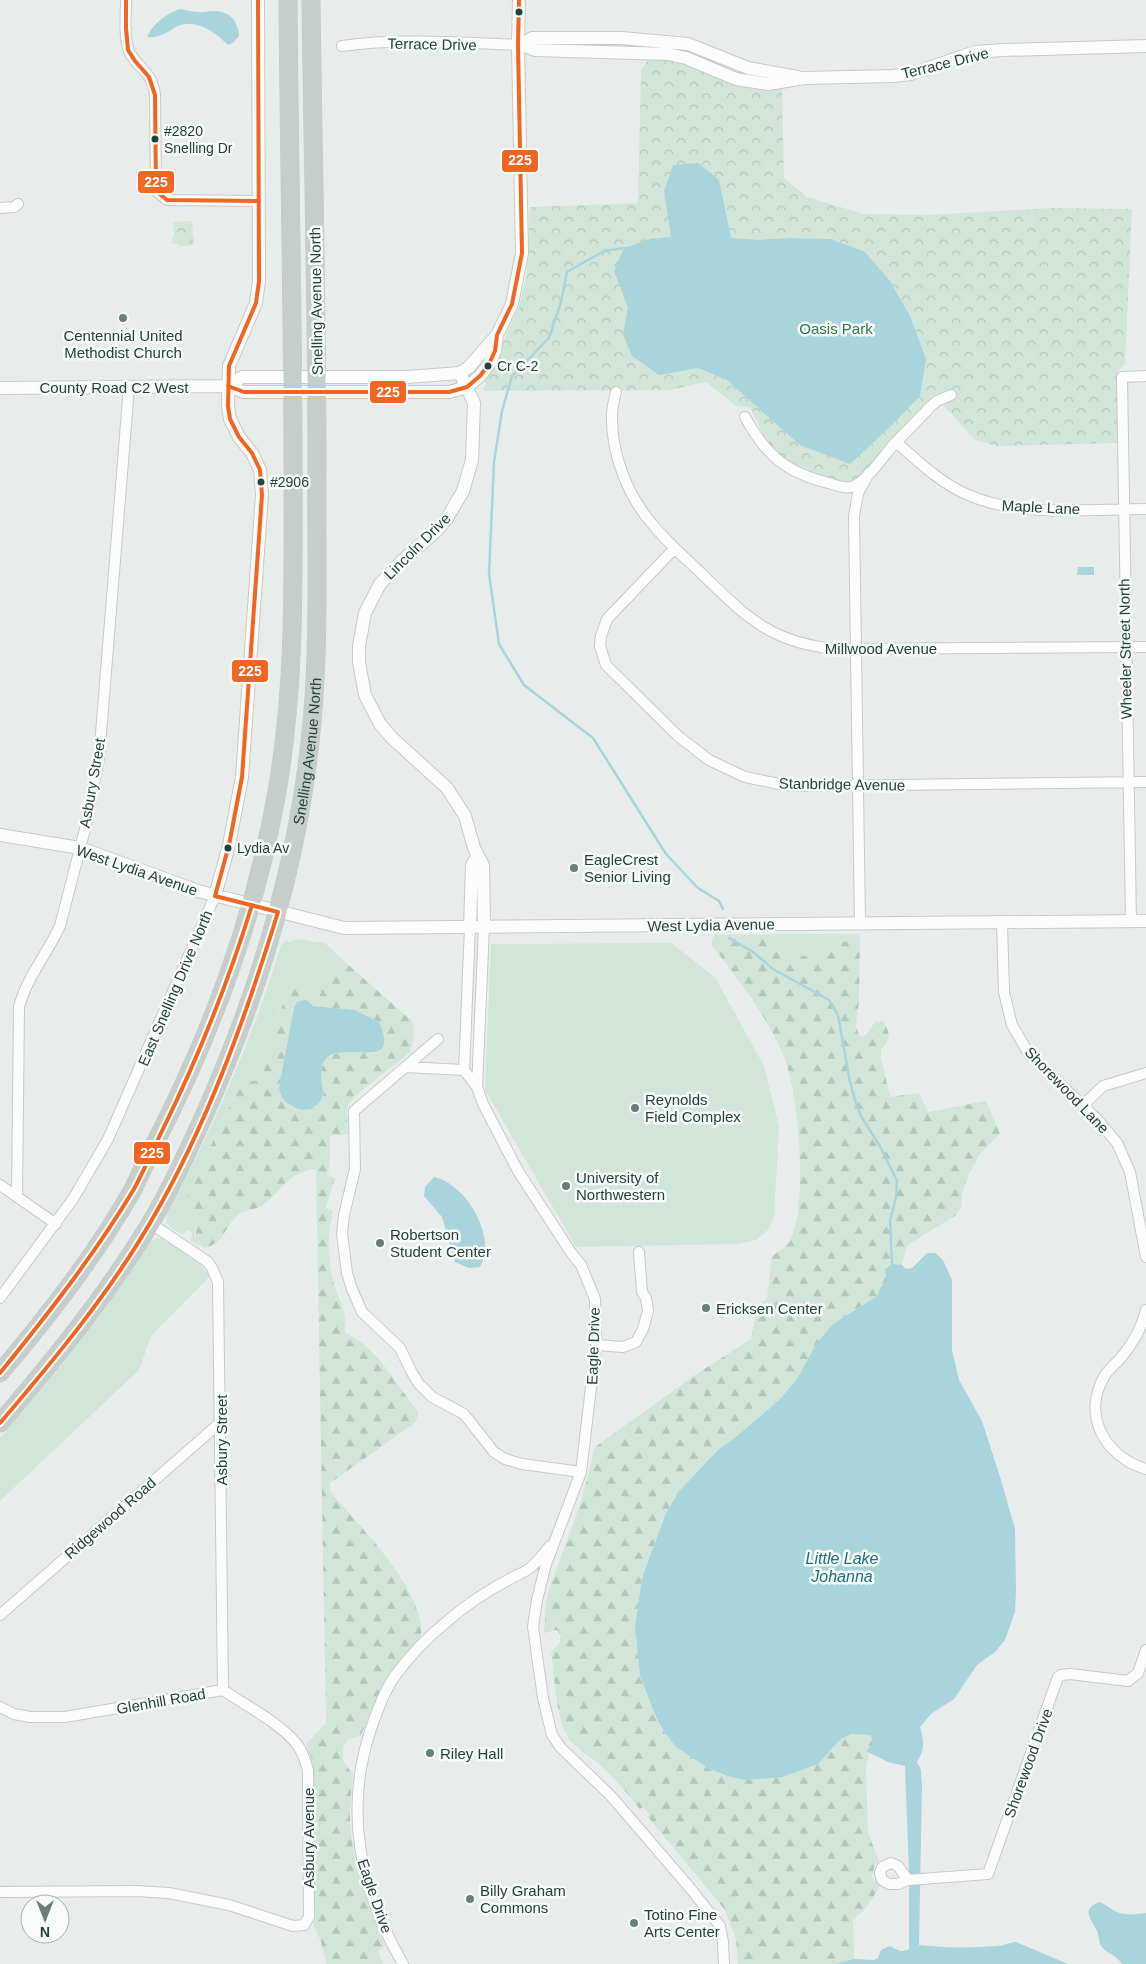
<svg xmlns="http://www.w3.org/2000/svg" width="1146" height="1964" font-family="Helvetica,sans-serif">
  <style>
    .green { fill: #d1e6d8 }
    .forest { fill: url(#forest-firs); fill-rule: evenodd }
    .park { fill: url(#park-crowns) }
    .water { fill: #a9d4db }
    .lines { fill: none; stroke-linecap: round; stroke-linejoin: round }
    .stream { stroke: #a9d4db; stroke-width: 2.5 }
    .minor-casing { stroke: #c5cac8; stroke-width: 12 }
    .tertiary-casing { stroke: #c5cac8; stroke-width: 14 }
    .trunk-casing { stroke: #c3ccc9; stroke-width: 19 }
    .minor { stroke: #fcfcfc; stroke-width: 10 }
    .tertiary { stroke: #fcfcfc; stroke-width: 12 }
    .trunk { stroke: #c6cecc; stroke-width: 18 }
    .bus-1-casing { stroke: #f7fbf9; stroke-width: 8 }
    .bus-1 { stroke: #f26522; stroke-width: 4 }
    .bus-dot { fill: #24423a; stroke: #f7fbf9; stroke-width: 2 }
    .poi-dot { fill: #697e78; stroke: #f7fbf9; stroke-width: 2 }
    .labels { text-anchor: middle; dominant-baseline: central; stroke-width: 5; stroke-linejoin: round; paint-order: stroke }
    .bus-label { font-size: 14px; fill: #24423a; stroke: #f7fbf9; text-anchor: start }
    .street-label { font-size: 15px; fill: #24423a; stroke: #f7fbf9 }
    .park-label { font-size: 15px; fill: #2d7a4b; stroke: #f7fbf9 }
    .poi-label { font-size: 15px; fill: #24423a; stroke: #f7fbf9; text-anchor: start }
    .water-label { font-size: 16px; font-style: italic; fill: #1c6f80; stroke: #f7fbf9 }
    .line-badge { stroke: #f7fbf9; stroke-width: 2 }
    .badge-label { font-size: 14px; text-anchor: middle; font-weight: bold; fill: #fff }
  </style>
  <defs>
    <pattern id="forest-firs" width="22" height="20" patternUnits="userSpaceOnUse" patternTransform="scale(1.25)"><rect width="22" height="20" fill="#d1e6d8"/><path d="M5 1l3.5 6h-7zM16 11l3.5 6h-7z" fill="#b3c6ba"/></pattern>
    <pattern id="park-crowns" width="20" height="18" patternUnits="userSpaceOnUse" patternTransform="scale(1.25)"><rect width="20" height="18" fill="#d1e6d8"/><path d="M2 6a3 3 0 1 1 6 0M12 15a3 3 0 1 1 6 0" fill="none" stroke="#b3c6ba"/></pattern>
  </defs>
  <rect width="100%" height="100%" fill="#e8edeb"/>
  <path class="green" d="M773,934H860L845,942L825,944L808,956H797L791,954L784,948Z
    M297,939L325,943L345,962H338L326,979L319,997L316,998L292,987C278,1005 276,1028 271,1050C268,1060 264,1070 261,1080L237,1091L191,1187L187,1201L196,1220L195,1238L199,1246L191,1241L192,1232L188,1230L182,1235C173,1229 165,1226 167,1214C213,1127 253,1039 281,945L287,940L289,942Z
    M671,943L715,977L764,1066L779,1127L774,1217L768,1230L756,1240L738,1244L576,1247L485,1090L491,944Z
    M157,1238H164L200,1264L210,1276L151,1336L139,1370L0,1501V1438L59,1368L97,1319L149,1242Z"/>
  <path class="forest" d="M773,934L784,948L791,954L797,956H808L825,944L845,942L860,934L859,1001L856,1026L859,1035L862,1037L866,1035L875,1022L882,1021C891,1030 891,1041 881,1049V1057L890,1097L919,1093L928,1112L986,1101L1000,1134L980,1154L968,1176L962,1193V1206L955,1216L909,1244L906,1249L902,1265L892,1264L887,1282L882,1285L877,1296L833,1324L816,1344L797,1379L779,1400L736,1437L719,1449L680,1490L666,1513L642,1578L635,1627L640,1676L656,1717L665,1733L676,1747L708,1768L783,1777L818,1764L841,1739L851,1734L870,1735L874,1743L867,1751L869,1753L866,1769L868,1833L879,1861L875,1864L872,1877L880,1886L866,1908L853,1920L854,1959L835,1964H738L736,1939L725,1910L648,1817L650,1815L643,1807L640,1809C628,1795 616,1779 601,1766C590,1755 572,1747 565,1732C556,1713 554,1673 551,1652L559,1644L561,1635L557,1630L544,1633L546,1603L550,1587L582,1499L595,1447L695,1375L751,1339L757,1308L767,1298L772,1256C779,1251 788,1247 791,1239C808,1203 799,1088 782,1052C764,1012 737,978 711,944L714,935Z
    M338,962H345L412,1021C415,1031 414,1044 409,1053L355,1096L348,1106L347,1111L348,1134L330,1136V1165L327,1175L335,1178L326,1207L333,1211C327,1237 327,1257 334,1284C340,1305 347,1307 345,1332L365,1345L379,1359L418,1412L416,1422L330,1483V1491C358,1525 426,1591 421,1635L377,1699L361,1735L348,1740L343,1746V1761L353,1774C352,1787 350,1800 350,1813C350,1860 367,1903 385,1946L378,1951L383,1964H327L320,1939L313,1925L315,1918L313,1770L311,1757L306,1744L326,1723L316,1169C288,1172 283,1190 263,1205C256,1210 245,1210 238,1215C225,1226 223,1245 204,1248L196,1242V1220L189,1210L186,1201L191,1187L237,1091L246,1082L261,1080C264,1070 268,1060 271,1050C276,1028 279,1005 292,987C302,985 311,989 316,998L319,997L326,979ZM297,1002L313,1006L355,1010L379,1022L374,1054C353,1051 320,1046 321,1077C321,1083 325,1091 323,1096C320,1105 312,1108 304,1110L279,1087L294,1008Z"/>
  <path class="park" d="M650,57L687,65L741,86L782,89L784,178L807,197L864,214L926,215L1052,208L1132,209L1125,364L1117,372V443L997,446L975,440L934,395L858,480L844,484L799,468L777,453L765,439L751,408L735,405L706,382L670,390L484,391L488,374L519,307L527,272L530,207L638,203L641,70Z
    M192,221L194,245L179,246V244H173L172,237H174L173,222Z"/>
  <path class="water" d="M180,9C186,10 193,12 200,12C204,13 207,11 211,11C229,10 238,20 239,36L233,43L228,45C215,32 195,17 176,27C166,33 160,38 147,37C154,22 165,15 180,9Z
    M698,163L719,180L731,238L758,240L791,238L831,239L865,252L890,281L910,316L926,359L920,396L891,426L850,464L800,445L727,380L698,368L659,375L632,356L623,334L628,308L614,271L624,248L650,239L671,237L664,191L673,165Z
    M1078,567H1094V575H1077Z
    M306,1000L313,1006L355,1010L379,1022C402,1075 343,1038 325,1060C312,1078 337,1099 309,1109C303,1111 296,1109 291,1105C283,1101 280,1095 279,1087L294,1008L297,1002Z
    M434,1177C463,1183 491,1227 484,1256C484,1260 481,1264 480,1267L469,1268L455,1262L442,1217L424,1196L425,1187Z
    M927,1253H935L943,1260L952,1280V1350L959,1380L982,1421L1002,1483L1015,1529L1016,1590L1015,1612L1005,1640L995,1652L977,1665L954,1699L931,1714L920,1727C924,1739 925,1751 917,1762L921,1770L922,1787L919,1945C944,1948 972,1948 997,1946C1004,1946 1009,1942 1016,1942L1068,1964H835L854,1959L874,1960L878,1958L881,1950L890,1946C897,1950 901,1953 909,1949V1871L905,1766L888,1762L866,1751L874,1743L870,1735L851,1734L841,1739L818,1764L783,1777L745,1780L728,1776L708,1768L676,1747L665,1733L656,1717L640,1676L635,1627L642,1578L666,1513L680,1490L719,1449L736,1437L779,1400L797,1379L816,1344L833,1324L877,1296L882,1285L887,1282L885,1269L892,1264L902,1265L906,1269L912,1268Z
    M1099,1902C1106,1904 1110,1909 1117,1912C1127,1916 1136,1914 1146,1913V1964H1122C1117,1956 1110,1955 1104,1949C1098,1945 1100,1937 1097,1931C1092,1920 1080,1910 1099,1902Z"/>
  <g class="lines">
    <path class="stream" d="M624,248L604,251L567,272L561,302L549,338L512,376L502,411L494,462L489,574L499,644L524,685L593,738L666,854L698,888L719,901L723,909
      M729,938L753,952L773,969L829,1000L838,1015L850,1082L855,1100L861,1116L881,1148L897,1181L896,1197L890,1221L892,1264"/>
    <g class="minor-casing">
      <path id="minor" d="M126,0C126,15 123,42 131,55C142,72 152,72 155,95L156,191L167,200L259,201
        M342,46C398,38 465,43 522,45
        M0,208L14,207L18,204
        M616,392C614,400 612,407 612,415C611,454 628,497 654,526C668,543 684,557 700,572C745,616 771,644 838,649L1146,647
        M745,417C766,456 786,472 828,483C836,485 847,490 854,486C871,477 883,456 896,442C908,430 920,418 931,406L937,401L951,395
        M896,442C918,461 939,482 966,494C1018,518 1089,509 1146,509
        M675,548L607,619L601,636L600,646L606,665L678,736L709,760L745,777L784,785L803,786L1146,782
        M1131,921L1122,377L1146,376
        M1002,922L1004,992L1012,1025L1029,1054L1097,1119L1117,1143L1130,1172L1146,1257
        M860,923L854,516L858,493L869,473
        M470,927L464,1070L477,1087L483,1104L518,1171L572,1254L581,1265L595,1299L596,1345L581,1472L546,1564L537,1600L533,1627L543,1698L552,1735L561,1748L611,1796L690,1888L720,1926L723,1942L724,1964
        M438,1039L354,1111L355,1169L344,1215L342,1234L347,1273L352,1289L362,1312L400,1348L411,1371L419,1384L432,1397L464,1414L494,1452L505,1459L522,1464L581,1472
        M405,1067L464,1070
        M477,1087L484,927
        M1083,1105L1103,1086L1146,1073
        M0,1185L56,1224
        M17,1196L19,1007C27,977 47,954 60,926L85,829L99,758L129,387
        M150,1223L208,1262L212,1268L218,1282L223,1690
        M0,1298L73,1199L108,1139L215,896
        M1146,1310C1142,1327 1134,1342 1123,1355C1118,1362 1110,1368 1105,1375C1081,1415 1105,1457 1146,1469
        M596,1345L623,1347L636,1342L643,1329L648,1311L646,1298L642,1292L639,1252
        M0,1615L221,1422
        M0,1707L14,1714L30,1717H65L223,1690C245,1705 278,1722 295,1742C302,1749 305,1760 308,1770L309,1917L304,1925L293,1926L229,1905L169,1893L136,1891L0,1892
        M908,1880L898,1866L891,1863L882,1867L880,1873L882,1880L889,1884H898L908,1880L988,1874L1058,1677L1061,1675L1070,1674L1128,1681L1138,1673L1146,1650
        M403,1964C361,1892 344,1816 369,1735C375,1716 383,1693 395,1676C410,1655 430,1635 450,1619C468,1603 489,1590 510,1579C516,1575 524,1573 530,1568C538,1562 544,1553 550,1546"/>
    </g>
    <g class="tertiary-casing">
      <path id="tertiary" d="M522,45L535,50L668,54L686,58L736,79L768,84L805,78L893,76L911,74L975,52L1003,50L1146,46
        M522,45L532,38H621L688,44L748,68L798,77
        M460,373L474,403L472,460L463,491L446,520L435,532L403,560L380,584L365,613L359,646V662L365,695L380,724L391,737L447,788L465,816L474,848L483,865L484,927
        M228,386L242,377H407L460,373L469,367L496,336
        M0,388L228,386L244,392H449L467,387L480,376L489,364L495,351L497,335L512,304L522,253L518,45L519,0
        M0,835L80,848L198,891L344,928L1146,921
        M215,896L229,845L242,777L262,495L260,470L252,453L239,437L230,419L228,406L229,366L256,303L259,281L258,0
        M470,927L472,865L477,857"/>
    </g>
    <g class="trunk-casing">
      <g id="trunk">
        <path d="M0,1373C48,1316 95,1256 132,1191C140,1176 146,1160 154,1145C211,1035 254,920 276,797C296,687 293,576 293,465C293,310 289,155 288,0"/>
        <path id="s1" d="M0,1423C54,1360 107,1295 150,1224C173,1185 192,1143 210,1102C268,969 308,825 315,679C319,609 316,538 317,468C317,312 313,156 311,0"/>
      </g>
    </g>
    <use href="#minor" class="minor"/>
    <use href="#tertiary" class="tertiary"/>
    <use href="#trunk" class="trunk"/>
    <g class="bus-1-casing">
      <path id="bus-1" d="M126,0V28L128,50L135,61L149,77L155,95L156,191L167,200L259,201
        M228,386L244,392H449L467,387L480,376L489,364L495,351L497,335L512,304L522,253L518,45L519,0
        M215,896L229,845L242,777L262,495L260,470L252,453L239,437L230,419L228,406L229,366L256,303L259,281L258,0
        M0,1373C48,1314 95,1254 134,1189C144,1170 153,1150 162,1131C198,1058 228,983 252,905
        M0,1423C54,1360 108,1295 150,1223C207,1126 245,1019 278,912L215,896"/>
    </g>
    <use href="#bus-1" class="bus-1"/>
  </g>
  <g class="bus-dot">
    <circle cx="519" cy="12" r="4.5"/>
    <circle cx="155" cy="139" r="4.5"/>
    <circle cx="488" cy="366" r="4.5"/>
    <circle cx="261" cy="482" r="4.5"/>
    <circle cx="228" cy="848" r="4.5"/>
  </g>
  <g class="poi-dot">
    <circle cx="123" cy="318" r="5"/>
    <circle cx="574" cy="868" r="5"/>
    <circle cx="635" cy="1108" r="5"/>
    <circle cx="566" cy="1186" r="5"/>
    <circle cx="380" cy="1243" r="5"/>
    <circle cx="706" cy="1308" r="5"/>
    <circle cx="430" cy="1753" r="5"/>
    <circle cx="470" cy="1899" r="5"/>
    <circle cx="634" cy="1923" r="5"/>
  </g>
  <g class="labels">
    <g class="bus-label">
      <text x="164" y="131">#2820<tspan x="164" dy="17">Snelling Dr</tspan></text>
      <text x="497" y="366">Cr C-2</text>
      <text x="270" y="482">#2906</text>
      <text x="237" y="848">Lydia Av</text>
    </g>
    <g class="street-label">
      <text transform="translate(432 44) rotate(1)">Terrace Drive</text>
      <text transform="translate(945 63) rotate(-14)">Terrace Drive</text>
      <text transform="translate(316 301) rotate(-91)">Snelling Avenue North</text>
      <text x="114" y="387">County Road C2 West</text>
      <text transform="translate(1041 507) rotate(3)">Maple Lane</text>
      <text transform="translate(417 546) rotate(-45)">Lincoln Drive</text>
      <text x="881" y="648">Millwood Avenue</text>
      <text transform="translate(1125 649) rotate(-91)">Wheeler Street North</text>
      <text stroke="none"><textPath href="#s1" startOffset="751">Snelling Avenue North</textPath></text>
      <text transform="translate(92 783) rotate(-80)">Asbury Street</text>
      <text transform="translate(842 784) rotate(1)">Stanbridge Avenue</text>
      <text transform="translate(137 870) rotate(19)">West Lydia Avenue</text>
      <text transform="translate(711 925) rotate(-1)">West Lydia Avenue</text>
      <text transform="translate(175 988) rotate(-67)">East Snelling Drive North</text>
      <text transform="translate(1067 1090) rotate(46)">Shorewood Lane</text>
      <text transform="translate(593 1346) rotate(-88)">Eagle Drive</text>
      <text transform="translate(221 1440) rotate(-90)">Asbury Street</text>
      <text transform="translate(110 1518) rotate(-41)">Ridgewood Road</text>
      <text transform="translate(161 1701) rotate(-10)">Glenhill Road</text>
      <text transform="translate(1028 1763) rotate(-70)">Shorewood Drive</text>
      <text transform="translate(308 1838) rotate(-90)">Asbury Avenue</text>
      <text transform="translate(375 1896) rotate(71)">Eagle Drive</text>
    </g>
    <g class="park-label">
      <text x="836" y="328">Oasis Park</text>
    </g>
    <g class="poi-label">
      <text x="123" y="335" text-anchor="middle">Centennial United<tspan x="123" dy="17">Methodist Church</tspan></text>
      <text x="584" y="859">EagleCrest<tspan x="584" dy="17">Senior Living</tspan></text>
      <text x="645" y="1099">Reynolds<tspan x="645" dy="17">Field Complex</tspan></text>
      <text x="576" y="1177">University of<tspan x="576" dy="17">Northwestern</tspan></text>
      <text x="390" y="1234">Robertson<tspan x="390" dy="17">Student Center</tspan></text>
      <text x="716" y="1308">Ericksen Center</text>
      <text x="440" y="1753">Riley Hall</text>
      <text x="480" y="1890">Billy Graham<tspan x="480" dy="17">Commons</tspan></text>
      <text x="644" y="1914">Totino Fine<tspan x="644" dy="17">Arts Center</tspan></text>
    </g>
    <g class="water-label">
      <text x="842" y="1558">Little Lake<tspan x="842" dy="18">Johanna</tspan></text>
    </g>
  </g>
  <g class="line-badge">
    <rect x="501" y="149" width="38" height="24" rx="5" fill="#f26522"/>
    <rect x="137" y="170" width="38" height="24" rx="5" fill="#f26522"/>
    <rect x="369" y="380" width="38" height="24" rx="5" fill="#f26522"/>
    <rect x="231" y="659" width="38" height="24" rx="5" fill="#f26522"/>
    <rect x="133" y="1141" width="38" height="24" rx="5" fill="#f26522"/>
  </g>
  <g class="badge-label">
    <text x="520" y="165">225</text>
    <text x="156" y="187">225</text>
    <text x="388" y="397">225</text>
    <text x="250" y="676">225</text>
    <text x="152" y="1158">225</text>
  </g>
  <g transform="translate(45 1919) rotate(180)"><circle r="24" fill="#f7fbf9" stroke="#a3b1ad"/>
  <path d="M0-4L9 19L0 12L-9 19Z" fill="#697e78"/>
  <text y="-8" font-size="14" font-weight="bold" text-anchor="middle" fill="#24423a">N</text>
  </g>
</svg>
